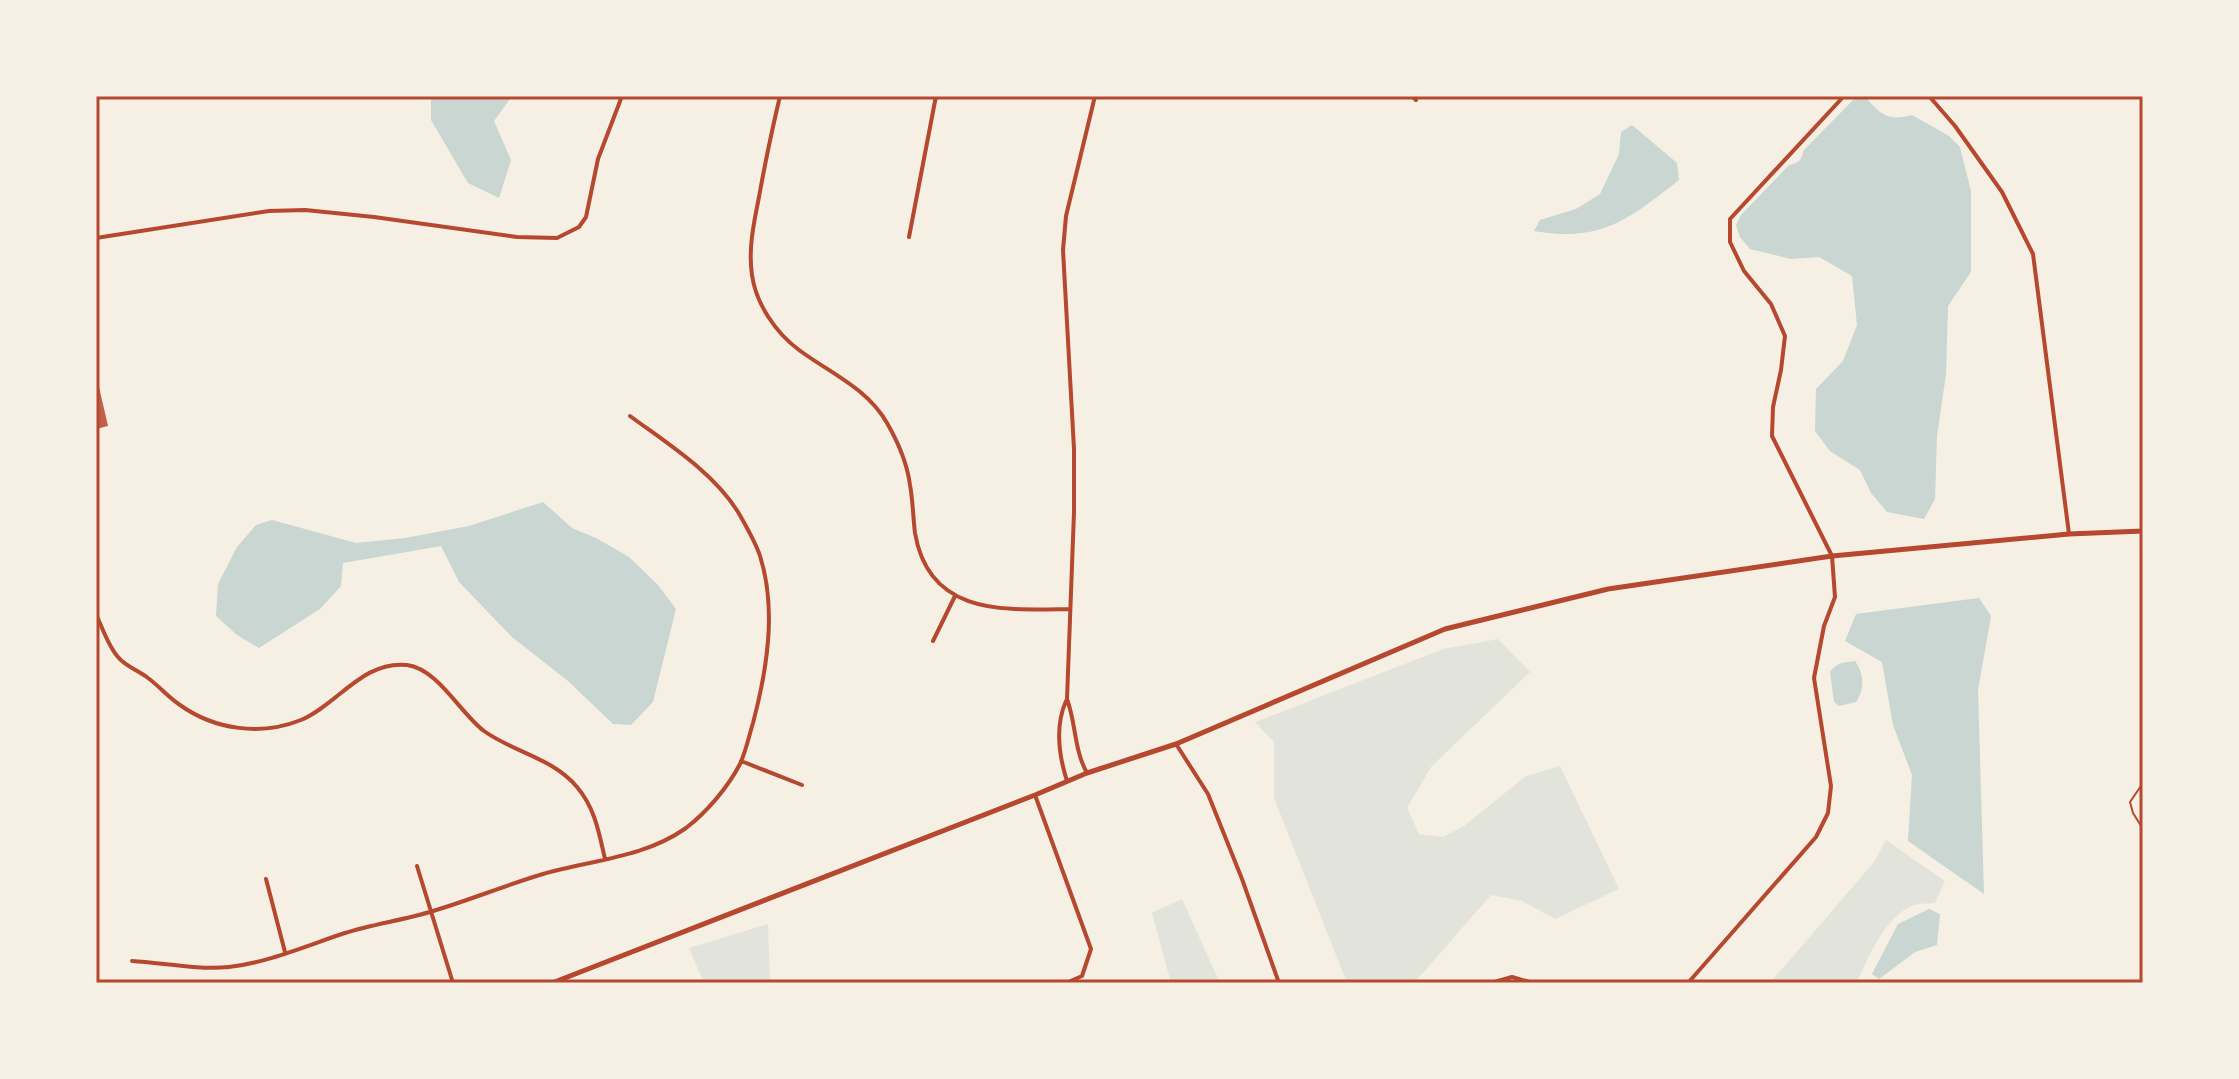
<svg xmlns="http://www.w3.org/2000/svg" width="2239" height="1079" font-family="Inter,sans-serif">
  <style>
    .green { fill: #e2e4dc }
    .water { fill: #c9d6d2 }
    .building { fill: #bf614a }
    .lines { fill: none; stroke-linecap: round; stroke-linejoin: round }
    .service { stroke: #b5482f; stroke-width: 2 }
    .minor { stroke: #b5482f; stroke-width: 4 }
    .tertiary { stroke: #b5482f; stroke-width: 5 }
    .neatline { fill: none; stroke: #b5482f; stroke-width: 3 }
  </style>
  <rect width="100%" height="100%" fill="#f6efe4"/>
  <path class="green" d="M1498,639L1530,672L1431,767L1407,808L1419,834L1443,837L1464,826L1526,776L1560,766L1619,889L1555,919L1522,901L1491,895L1414,983H1347L1274,798V742L1255,722L1443,649Z
    M1886,840L1945,881L1935,903C1928,904 1918,903 1911,906C1884,919 1868,957 1857,983H1770L1874,862Z
    M1182,899L1220,983H1171L1152,913Z
    M768,924L770,983H704L689,948Z"/>
  <path class="water" d="M431,96H512L494,121L511,160L499,198L468,183L431,120Z
    M1857,96H1864C1881,114 1886,122 1912,115L1949,136L1960,147L1971,191V272L1948,306L1946,374L1937,436L1935,499L1924,519L1887,512L1871,493L1860,470L1830,451L1815,431L1816,389L1843,361L1857,325L1852,276L1819,257L1791,259L1750,249L1740,237L1736,225L1741,215L1789,165C1799,163 1802,160 1803,151Z
    M1632,125L1677,163L1679,180C1629,219 1601,243 1534,231L1540,220L1576,209L1600,194L1619,154L1621,132Z
    M543,502L572,528L596,538L629,557L658,585L676,609L653,702L631,725L613,724L568,681L512,637L459,582L441,546L343,563L341,586L320,609L259,648L237,635L216,616L218,584L237,547L256,525L272,520L356,543L405,538L469,526Z
    M1979,598L1991,616L1978,690L1984,894L1908,841L1912,775L1893,725L1882,662L1845,641L1856,614Z
    M1855,661C1864,673 1865,690 1856,702L1839,706L1834,702L1830,672C1835,663 1846,662 1855,661Z
    M1929,909L1940,914L1937,945L1915,952L1879,979L1872,974L1898,924Z"/>
  <path class="building" d="M96,374L108,426L96,429Z"/>
  <g class="lines">
    <path class="service" d="M2143,783L2130,802L2133,813L2143,829"/>
    <path class="minor" d="M780,96C772,130 765,163 759,197C754,222 748,249 752,275C756,304 776,333 799,350C830,373 867,388 887,423C898,442 907,462 910,485C913,501 913,517 915,533C929,616 1004,610 1069,609
      M1412,96L1416,100
      M1929,96L1955,126L2002,192L2033,254L2069,534
      M909,237L936,96
      M96,238L269,211L305,210L374,217L517,237L557,238L579,227L586,217L598,159L622,96
      M96,614C102,627 108,646 118,657C125,666 139,671 148,678C159,686 168,697 180,705C215,730 261,736 301,720C337,705 363,660 407,665C438,669 460,713 484,731C513,752 553,758 577,787C595,808 599,833 605,859
      M933,641L955,596
      M1066,701C1055,726 1059,756 1067,781
      M1176,744L1208,794L1242,879L1279,983
      M741,761L802,785
      M1087,773C1074,750 1076,723 1067,699L1074,512V449L1063,250L1066,216L1095,96
      M1035,795L1091,949L1082,976L1066,983
      M417,866L453,983
      M266,879L285,952
      M132,961C164,963 197,970 229,967C267,963 308,945 345,933C374,924 404,920 433,911C470,900 506,885 543,874C591,860 644,858 686,828C707,812 728,787 740,764C746,751 749,736 753,723C767,670 777,609 760,556C755,541 746,526 738,512C713,472 668,444 630,416
      M1491,983L1512,977L1533,983
      M1688,983L1816,837L1828,813L1831,786L1814,678L1824,626L1835,597L1832,556L1772,436L1773,407L1781,370L1785,336L1771,304L1744,271L1730,242V219L1844,96"/>
    <path class="tertiary" d="M552,983L1035,795L1087,773L1176,744L1445,629L1608,589L1832,556L2069,534L2143,531"/>
  </g>
  <rect width="2239" height="1079" fill="none" stroke="#f6efe4" stroke-width="196"/>
  <rect x="98" y="98" width="2043" height="883" class="neatline"/>
</svg>
